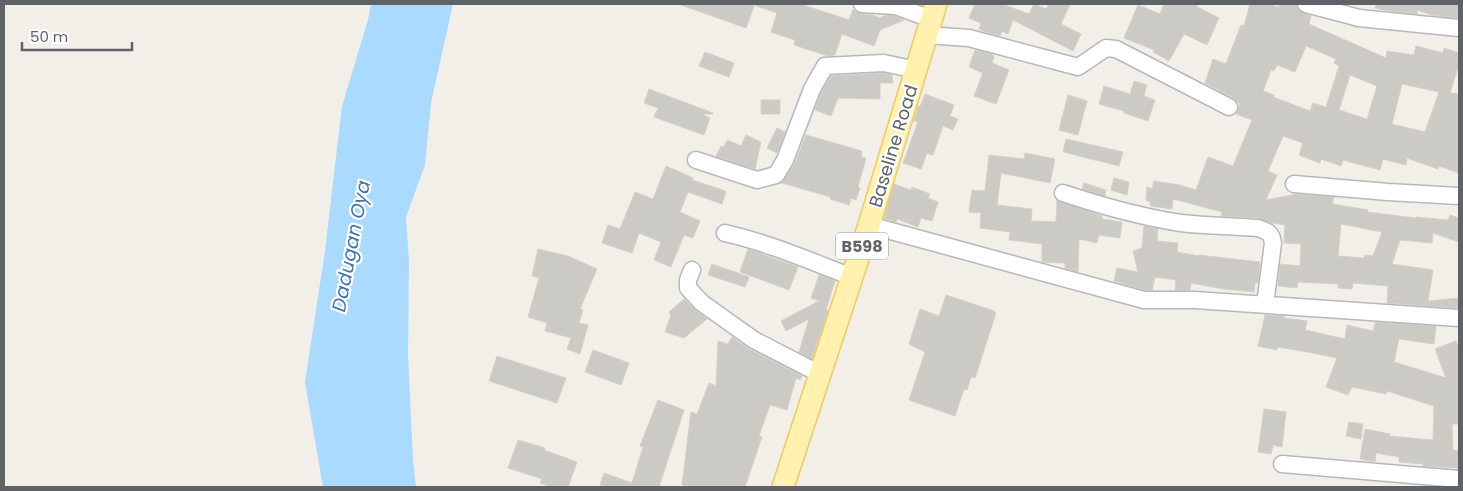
<svg xmlns="http://www.w3.org/2000/svg" width="1463" height="491" font-family="Poppins,sans-serif">
  <style>
    .water { fill: #aadaff }
    .building { fill: #cccac5; stroke: #d6d1c6; fill-rule: evenodd }
    .lines { fill: none; stroke-linecap: round; stroke-linejoin: round }
    .minor-casing { stroke: #b5b8bc; stroke-width: 19 }
    .major-casing { stroke: #f2c960; stroke-width: 24 }
    .minor { stroke: #fff; stroke-width: 16 }
    .major { stroke: #fff2af; stroke-width: 21 }
    .labels { text-anchor: middle; dominant-baseline: central; stroke-width: 4.5; stroke-linejoin: round; paint-order: stroke }
    .shield { fill: #fff; stroke: #8f9295; stroke-width: 1 }
    .shield-label { font-size: 16px; font-weight: bold; fill: #5f6368 }
    .street-label { font-size: 18px; fill: #5f6368; stroke: #fff }
    .water-label { font-size: 19px; font-style: italic; fill: #4174aa; stroke: #fff }
  </style>
  <rect width="100%" height="100%" fill="#f1efe8"/>
  <path class="water" d="M371,4H453L431,103L425,165L406,217L409,262L408,355L413,460L416,487H323L305,382L325,251L342,106L368,20Z"/>
  <path class="building" d="M682,4H755L746,28L681,5Z
    M757,4H800L849,20L853,9L856,12L861,14L872,15L880,18L886,15L894,16L904,20L880,30L874,46L842,34L835,55L828,56L794,45L795,40L771,32L777,13L756,6Z
    M975,4H1002L1029,14L1034,4L1046,9L1049,4H1070L1061,24L1081,34L1073,51L1013,20L1008,34L1002,31L1000,36L983,31L979,29L981,23L969,18Z
    M1164,4H1198L1197,7L1219,18L1207,45L1184,34L1169,61L1153,52L1154,50L1124,38L1138,5L1160,14Z
    M1250,4H1267L1279,7V4H1296L1299,11L1311,16L1309,24L1386,58L1387,51L1414,55L1416,46L1443,53L1444,48L1459,53V64L1450,93L1459,94V173L1439,166L1438,169L1407,158L1406,165L1383,159L1380,170L1343,160L1341,166L1321,159L1320,163L1299,155L1303,143L1283,136L1268,171L1277,175L1266,200L1297,194L1334,197L1332,204L1368,210L1367,212L1416,218V217L1448,220L1450,215L1459,218V242L1433,233L1432,243L1400,240L1392,264L1433,270L1428,301L1459,298V308L1387,303L1388,286L1353,283L1352,289L1338,288V284L1298,282L1297,288L1278,286L1280,264L1300,266L1301,244L1284,243L1285,225L1272,223L1259,218L1221,216L1222,212L1173,199L1172,209L1151,206L1150,205V202L1146,200L1147,187L1152,189L1154,181L1179,185L1196,190L1208,157L1233,166L1252,120L1236,114L1240,104L1234,98L1205,83L1213,59L1226,64L1241,25L1244,26ZM1306,46L1336,59L1334,63L1339,66L1326,107L1313,103L1310,111L1273,97L1274,95L1263,91L1271,70L1274,71L1277,65L1295,72ZM1350,75L1377,86L1367,119L1339,110ZM1402,84L1439,92L1425,132L1392,124ZM1341,224L1382,232L1373,256L1365,255L1364,258L1338,256Z
    M1376,4H1459V18L1432,15L1417,10V14L1384,10L1375,8Z
    M975,50L992,54L994,57L992,63L1009,70L996,104L974,96L983,73L969,67Z
    M705,52L734,63L729,77L699,66Z
    M883,73L892,75L893,83H880V99L838,98L831,116L815,110L821,93L831,76Z
    M1134,81L1147,85L1144,96L1155,100L1148,121L1124,113V111L1099,104L1104,86L1130,94Z
    M649,89L713,113V114H702L710,118L704,135L654,117L658,108L644,103Z
    M925,94L954,105L950,116L958,119L953,130L943,126L933,155L927,153L921,169L903,163L918,122L914,121L918,106L920,107Z
    M1068,95L1087,101L1078,135L1059,130Z
    M761,100H780V114H761Z
    M777,128L785,132L777,153L767,148Z
    M746,135L761,142L755,169L716,156L721,146L724,147L727,140L741,146Z
    M806,135L862,151L861,157L866,158L858,187L860,188L856,200L851,198L849,205L830,199L831,197L782,183L794,165Z
    M1066,139L1123,152L1119,166L1063,152Z
    M1025,153L1055,159L1050,183L1001,173L997,205L1032,209L1031,221L1056,222L1057,200L1102,216V219L1122,222L1120,238L1099,235L1097,243L1079,239L1078,272L1065,268V263L1042,262V244L1009,240L1010,232L980,228L981,213L969,212L972,190L985,191L989,155L1024,159Z
    M666,166L693,178L692,180L726,191L722,204L688,192L680,212L700,221L693,238L684,235L671,267L654,260L661,242L639,233L632,253L602,243L608,225L620,229L635,192L653,199Z
    M1114,178L1129,182L1127,195L1111,190Z
    M1084,183L1106,190L1105,196L1082,189Z
    M894,184L911,190L912,187L930,194L928,198L938,202L932,221L921,218L918,227L897,219L896,222L884,218Z
    M1144,226L1158,229L1157,241L1178,243L1177,252L1199,256V255L1260,262L1258,283H1255L1254,292L1224,289L1191,283L1190,290H1175L1176,280L1155,277L1152,290H1145L1114,281L1117,268L1138,272L1133,251L1142,248Z
    M538,249L568,256L597,269L580,309L583,310L579,323L588,325L580,354L567,349L571,338L545,331L547,323L528,317L539,278L532,276Z
    M748,249L798,267L789,290L740,272Z
    M712,264L749,277L745,287L708,275Z
    M819,275L835,281L826,310L828,311L812,359L799,352L809,319L786,331L781,321L819,301L811,298Z
    M946,295L994,311V312L996,313L975,378L971,377L967,390L964,389L955,416L909,400L925,352L909,344L920,309L939,316Z
    M684,299L695,310L707,319L684,338L665,332L671,315L669,312Z
    M1265,315L1284,316V318L1307,321L1305,330L1345,339L1347,325L1373,331L1376,322L1436,326L1434,344L1399,339L1394,362L1446,378L1435,349L1456,341L1459,350V424H1452L1453,450L1459,451L1458,468L1423,466V464L1399,462V457L1376,453L1375,462L1360,459L1365,429L1390,434L1389,436L1433,440L1434,406L1387,391L1386,394L1352,387L1348,395L1326,387L1337,358L1302,351L1278,347L1277,350L1258,346Z
    M732,337L749,349L802,376L800,380L796,378L787,410L770,405L759,436L762,437L745,487H700L682,485L691,412L697,414L709,383L716,386L718,341L728,344Z
    M593,350L629,363L621,385L585,372Z
    M497,356L566,378L557,403L489,381Z
    M658,400L684,410L659,487H607L600,485L604,473L632,483L643,447L640,446Z
    M1264,409L1286,412L1282,447L1273,445L1271,454L1258,452Z
    M1349,422L1363,424L1361,439L1346,436Z
    M518,440L545,448L544,450L577,462L568,487H551L540,483L542,479L508,468Z"/>
  <g class="lines">
    <g class="minor-casing">
      <path id="minor" d="M862,4L896,6L931,19
        M1306,4L1359,18L1459,28
        M927,35L969,38L1078,67L1106,48L1116,49L1229,107
        M696,160L757,180L776,175L785,160L812,89L825,66L884,63L916,70
        M1294,184L1388,192L1459,196
        M1063,193C1102,206 1141,217 1181,223C1207,226 1233,226 1258,228C1267,231 1272,233 1273,243L1265,305
        M869,225L1144,300H1195L1459,318
        M725,233C769,243 810,261 852,277
        M692,270L688,280V288L702,303L754,340L820,374
        M1282,464L1459,479"/>
    </g>
    <g class="major-casing">
      <path id="major" d="M783,487L869,225L936,4"/>
    </g>
    <use href="#minor" class="minor"/>
    <use href="#major" class="major"/>
  </g>
  <g class="labels">
    <rect class="shield" x="836" y="232.5" width="52" height="27" rx="4"/>
    <g class="shield-label">
      <text x="862" y="246">B598</text>
    </g>
    <g class="street-label">
      <text transform="translate(893 146) rotate(-73)">Baseline Road</text>
    </g>
    <g class="water-label">
      <text transform="translate(351 246) rotate(-79)">Dadugan Oya</text>
    </g>
  </g>
  <rect width="1463" height="491" fill="none" stroke="#5f6368" stroke-width="10"/>
  <path d="M22 42v8h110v-8" fill="none" stroke="#5f6368" stroke-width="2.5"/>
  <text x="30" y="42" font-size="15" fill="#5f6368" stroke="#ffffff" stroke-width="4" paint-order="stroke">50 m</text>
</svg>
